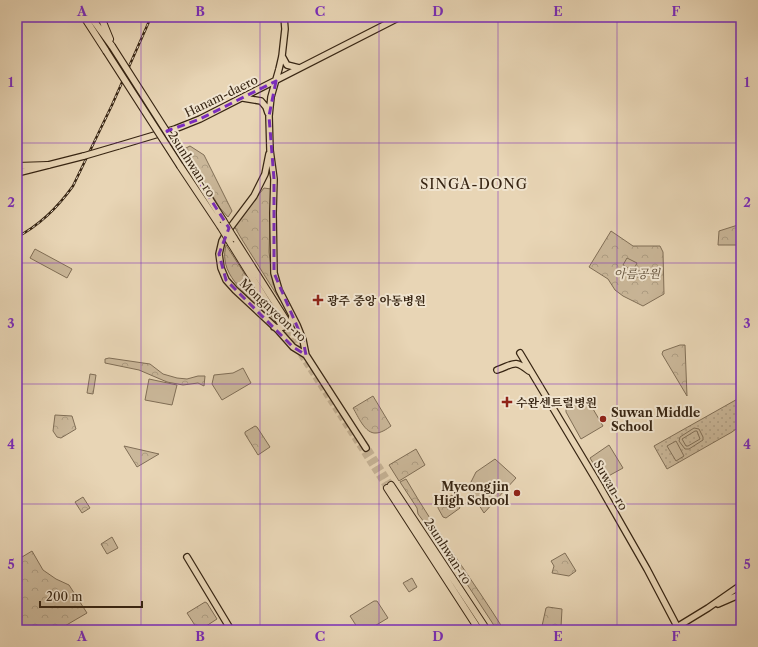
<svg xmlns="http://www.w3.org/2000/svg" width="758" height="647" font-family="'Libre Caslon Text','Noto Serif KR',serif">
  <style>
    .grass { fill: url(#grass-dots); stroke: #806e56 }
    .forest { fill: url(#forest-crowns); stroke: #806e56 }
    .pitch { fill: #cab799; stroke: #806e56; fill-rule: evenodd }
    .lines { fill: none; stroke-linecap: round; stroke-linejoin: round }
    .highway-tunnel { stroke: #c5b295; stroke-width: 6; stroke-dasharray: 6 3; stroke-linecap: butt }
    .major-casing { stroke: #372513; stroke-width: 8 }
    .highway-casing { stroke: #372513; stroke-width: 8 }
    .major { stroke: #e8d5b5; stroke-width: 5.5 }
    .highway { stroke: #e8d5b5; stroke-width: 6 }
    .rail-casing { stroke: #372513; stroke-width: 2.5 }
    .rail { stroke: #f0e4cf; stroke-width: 1; stroke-dasharray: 3; stroke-linecap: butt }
    .major-bridge-casing { stroke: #372513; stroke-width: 8; stroke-linecap: butt }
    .highway-bridge-casing { stroke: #372513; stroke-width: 8; stroke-linecap: butt }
    .major-bridge { stroke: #e8d5b5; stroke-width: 5.5 }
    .highway-bridge { stroke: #e8d5b5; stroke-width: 6 }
    .marked { fill: none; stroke: #7b2cbf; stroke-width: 3; stroke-dasharray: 8 5; stroke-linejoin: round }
    .grid { fill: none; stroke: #7b2cbf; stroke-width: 1; stroke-opacity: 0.55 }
    .poi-dot { fill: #8f2418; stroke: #f0e4cf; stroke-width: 1.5 }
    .labels { text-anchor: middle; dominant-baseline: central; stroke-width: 4; stroke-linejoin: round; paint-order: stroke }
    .street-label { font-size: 12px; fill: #372513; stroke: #f0e4cf }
    .park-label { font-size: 12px; font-style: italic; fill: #5c4a34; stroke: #f0e4cf }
    .poi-label { font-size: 12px; font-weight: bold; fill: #372513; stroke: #f0e4cf; text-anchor: start }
    .quarter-label { font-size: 14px; letter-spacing: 1px; fill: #372513; stroke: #f0e4cf }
    .neatline { fill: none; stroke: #7b2cbf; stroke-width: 1.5 }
    .grid-label { font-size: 13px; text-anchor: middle; font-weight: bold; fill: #7b2cbf }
  </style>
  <defs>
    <pattern id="grass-dots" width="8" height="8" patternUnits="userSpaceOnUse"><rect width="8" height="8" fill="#cab799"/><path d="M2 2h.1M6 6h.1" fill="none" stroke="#ae9d83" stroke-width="1.8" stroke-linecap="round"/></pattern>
    <pattern id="forest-crowns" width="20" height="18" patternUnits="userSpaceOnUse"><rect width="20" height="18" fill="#cab799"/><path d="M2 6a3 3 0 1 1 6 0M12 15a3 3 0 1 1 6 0" fill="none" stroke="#ae9d83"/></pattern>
  </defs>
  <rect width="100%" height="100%" fill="#e8d5b5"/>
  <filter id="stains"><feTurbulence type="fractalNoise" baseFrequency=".005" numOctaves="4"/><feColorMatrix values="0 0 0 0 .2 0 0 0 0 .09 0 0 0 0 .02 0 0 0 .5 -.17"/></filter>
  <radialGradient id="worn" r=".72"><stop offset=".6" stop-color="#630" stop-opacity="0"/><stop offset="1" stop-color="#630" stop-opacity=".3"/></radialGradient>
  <path class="grass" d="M741,397V425L740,426L732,432L667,469L654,446Z"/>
  <path class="forest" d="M190,146L204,155L232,211L228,217L220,208L184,149Z
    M264,188L271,189L269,252L273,282L280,300L241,238L234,226Z
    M741,224V245H718L719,231Z
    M611,231L633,246H660L663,252L664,294L643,306L623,296L615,290L608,279L589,267Z
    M226,245L277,324C261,308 227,283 225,260C224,255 225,250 226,245Z
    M680,345H685L687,396L662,354L663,351Z
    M109,358L150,364L163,374L177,378L187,379L198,376H205L204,386L198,383L183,385L167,382L139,370L105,363V359Z
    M90,374L96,375L93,394L87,393Z
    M373,396L391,426C387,429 381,433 376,433C365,434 358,416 353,408Z
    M55,415L72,416L76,429L61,438L57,437L53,431Z
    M255,426L257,427L270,447L258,455L245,434V432Z
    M124,446L159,454L137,467Z
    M416,449L425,465L399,481L389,465Z
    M406,479C436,531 472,579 504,630H497L442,546L418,514L417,508L400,482Z
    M452,495L460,508L446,518L443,517L438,508V504Z
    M83,497L90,508L82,513L75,502Z
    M112,537L118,548L107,554L101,544Z
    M32,551L43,570L56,579L69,585L87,613L58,630H17V560Z
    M565,553L576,571L569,576L552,573L554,566L551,561Z
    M412,578L417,587L409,592L403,583Z
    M205,602L207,603L217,619L200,630H198L187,613Z
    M548,607L562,609L561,627L556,630H545L542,626L546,608Z"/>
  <path class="pitch" d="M35,249L72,269L67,278L30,258Z
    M627,258L637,263L633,271L623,265Z
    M641,267L650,273L644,281L636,276Z
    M243,368L251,383L222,400L212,384L214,375L233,373Z
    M149,379L177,385L172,405L145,400Z
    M586,397L603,426L581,439L566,412V409Z
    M694,428L699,429L703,437V440L689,449H685L679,441L680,437ZM695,431H697L700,439L688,446H686L682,439Z
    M676,441L684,456L676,461L667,446Z
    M609,445L623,468L603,479L590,458Z
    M495,459L516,478L484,513L468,488L476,472Z
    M374,601H377L388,618L368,630H359L350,616Z"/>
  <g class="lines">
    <path class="highway-tunnel" d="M287,321L304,349
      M281,324L387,488
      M364,442L391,485"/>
    <g class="major-casing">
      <path id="major" d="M284,17L285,29L282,56L279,69L271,97L269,116L270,150L274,179L273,213L274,273L279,290L297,325L303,340L306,355L366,448
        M282,56L287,65L299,68
        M243,98L261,101L266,107L268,113
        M118,146L175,129L200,119L400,17
        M269,154L265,174L254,196L227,232L222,241L219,254L221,268L226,280L235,290L278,330L293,347L306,355
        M17,173L84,156
        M274,327L279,328L287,326L291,321L292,316
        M520,353L599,485L647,569L679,630
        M497,370C514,364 514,359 529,371
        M187,557L231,630
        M718,604L741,594
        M672,630L708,608L741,585"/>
    </g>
    <g class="highway-casing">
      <path id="highway" d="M84,17L106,51
        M91,17L112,46
        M101,17L110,39
        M186,162L223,220
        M17,166L48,165
        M180,166L220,226
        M234,238L286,320
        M231,244L281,324
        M391,485L487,630
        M387,488L479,630"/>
    </g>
    <use href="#major" class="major"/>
    <use href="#highway" class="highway"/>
    <g class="rail-casing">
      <path id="rail" d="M17,237C40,225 58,207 73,186L112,105L151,17"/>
    </g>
    <use href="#rail" class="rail"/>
    <g class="major-bridge-casing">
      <path id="major-bridge" d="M84,156L118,146"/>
    </g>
    <g class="highway-bridge-casing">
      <path id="highway-bridge" d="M112,46L186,162
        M106,51L180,166
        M223,220L234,238
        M220,226L231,244"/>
    </g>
    <use href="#major-bridge" class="major-bridge"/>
    <use href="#highway-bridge" class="highway-bridge"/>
  </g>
  <path class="marked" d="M276,81L269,116L274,179V273L303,340L306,355L293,347L226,280L219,254L229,228L167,131L200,119Z"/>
  <path class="grid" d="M141,17V630M260,17V630M379,17V630M498,17V630M617,17V630M17,143H741M17,263H741M17,384H741M17,504H741"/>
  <g class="poi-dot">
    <path d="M316 294h4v4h4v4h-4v4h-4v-4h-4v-4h4z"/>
    <path d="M505 396h4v4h4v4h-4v4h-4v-4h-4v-4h4z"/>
    <circle cx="603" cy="419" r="4"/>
    <circle cx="517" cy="493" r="4"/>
  </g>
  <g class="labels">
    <g class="street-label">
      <text transform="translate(221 96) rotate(-26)">Hanam-daero</text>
      <text transform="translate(192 164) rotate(57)">2sunhwan-ro</text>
      <text transform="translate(273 310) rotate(43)">Mongnyeon-ro</text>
      <text transform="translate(611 485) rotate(60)">Suwan-ro</text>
      <text transform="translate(448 551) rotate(57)">2sunhwan-ro</text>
    </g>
    <g class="park-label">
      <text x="637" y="273">아름공원</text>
    </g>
    <g class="poi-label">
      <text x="327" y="300">광주 중앙 아동병원</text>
      <text x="516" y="402">수완센트럴병원</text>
      <text x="611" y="412">Suwan Middle<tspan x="611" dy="14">School</tspan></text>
      <text x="509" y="486" text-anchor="end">Myeongjin<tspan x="509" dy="14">High School</tspan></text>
    </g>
    <g class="quarter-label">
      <text x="474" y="184">SINGA-DONG</text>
    </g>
  </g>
  <rect width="758" height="647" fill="none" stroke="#e8d5b5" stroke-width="44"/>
  <path d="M40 601v6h102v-6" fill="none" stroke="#372513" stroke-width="2"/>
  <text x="46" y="601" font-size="12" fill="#372513" stroke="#f0e4cf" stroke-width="3" paint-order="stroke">200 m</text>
  <rect x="22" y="22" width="714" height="603" class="neatline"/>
  <g class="grid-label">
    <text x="82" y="16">A</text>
    <text x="200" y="16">B</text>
    <text x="320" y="16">C</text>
    <text x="438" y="16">D</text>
    <text x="558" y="16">E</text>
    <text x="676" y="16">F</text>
    <text x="11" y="87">1</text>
    <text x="747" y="87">1</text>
    <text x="11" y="207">2</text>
    <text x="747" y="207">2</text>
    <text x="11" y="328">3</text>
    <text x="747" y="328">3</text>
    <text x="11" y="449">4</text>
    <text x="747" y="449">4</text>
    <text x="11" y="569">5</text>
    <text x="747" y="569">5</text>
    <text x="82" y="641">A</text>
    <text x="200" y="641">B</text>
    <text x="320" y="641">C</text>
    <text x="438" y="641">D</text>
    <text x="558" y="641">E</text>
    <text x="676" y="641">F</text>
  </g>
  <rect width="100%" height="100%" filter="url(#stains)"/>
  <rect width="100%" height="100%" fill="url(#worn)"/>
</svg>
